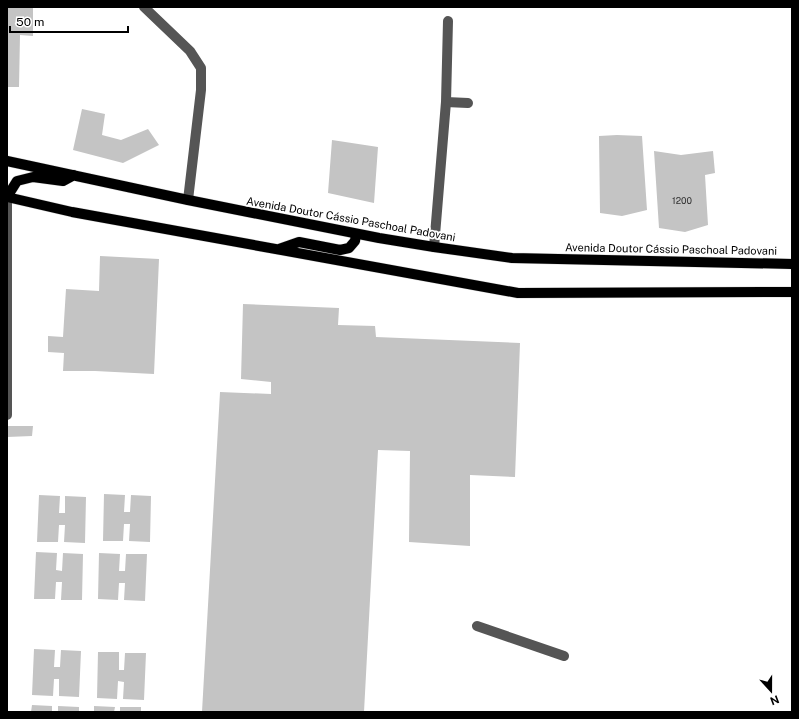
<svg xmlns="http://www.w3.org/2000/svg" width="799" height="719" font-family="'Public Sans',sans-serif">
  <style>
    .building { fill: #c4c4c4 }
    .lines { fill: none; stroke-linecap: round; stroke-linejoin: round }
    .major-casing { stroke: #dbdbdb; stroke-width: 11 }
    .minor { stroke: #555; stroke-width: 10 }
    .major { stroke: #000; stroke-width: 10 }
    .labels { text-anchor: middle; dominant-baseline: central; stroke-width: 3.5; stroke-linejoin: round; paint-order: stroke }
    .number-label { font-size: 9px; fill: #313131 }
    .street-label { font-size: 11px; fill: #000; stroke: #fff }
  </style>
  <rect width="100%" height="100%" fill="#fff"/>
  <path class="building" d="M7,7H33V36L20,35L19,87H7Z
    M82,109L105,114L102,135L121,140L148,129L159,145L123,163L73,150Z
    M617,135L642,136L647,210L622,216L600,213L599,136Z
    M332,140L378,147L374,203L328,193Z
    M654,151L681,155L713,151L715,173L705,175L708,225L685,232L659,228Z
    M100,256L159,259L154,374L95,371H63L64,353L48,352V336L63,337L66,289L99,291Z
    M243,304L339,308L338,325L375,326L376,337L520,343L515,477L470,475V546L409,542L410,451L378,450L364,712H202L220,392L271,394V382L241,379Z
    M7,426H33L32,436L7,437Z
    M104,494L125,495L124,512H130L131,495L151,496L150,542L129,541L130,524H124L123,541H103Z
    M39,495L60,496L59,513H65V496L86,497L85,543L64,542L65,525H59L58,542H37Z
    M36,552L57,553L56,570L62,571L63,553L83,554L82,600H61L62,582H56L55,599H34Z
    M99,553L120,554L119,571H125L126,554H147L145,601L124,600L125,583H119L118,600L98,599Z
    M34,649L55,650L54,667H60L61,650L81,651L79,697L59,696V679H54L53,696L32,695Z
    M98,652H119V670H124L125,653H146L144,700L123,699L124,682L118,681L117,699L97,698Z
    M32,705L52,706V712H31Z
    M58,706L79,707V712H58Z
    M94,706L115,707L114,712H94Z
    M120,707H141V712H120Z"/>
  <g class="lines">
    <g class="major-casing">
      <path id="major" d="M7,161L188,200L379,238L434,247L512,258L792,264
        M7,197L72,212L518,293L792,292
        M7,197L17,181L33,177L63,181L74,175
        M279,249L299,242L340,250L349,248L355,241L356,234"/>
    </g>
    <path class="minor" d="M144,7L190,51L201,68V90L188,200
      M446,102L468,103
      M434,247L446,102L448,21
      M7,415V197
      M477,626L564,656"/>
    <use href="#major" class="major"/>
  </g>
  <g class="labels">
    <g class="number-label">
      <text x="682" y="200">1200</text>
    </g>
    <g class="street-label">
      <text transform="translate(351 219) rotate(10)">Avenida Doutor Cássio Paschoal Padovani</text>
      <text transform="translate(671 249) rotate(1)">Avenida Doutor Cássio Paschoal Padovani</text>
    </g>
  </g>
  <rect width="799" height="719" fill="none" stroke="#000000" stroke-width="16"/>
  <g transform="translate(771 691) rotate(159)" stroke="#ffffff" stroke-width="3" paint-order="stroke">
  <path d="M0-3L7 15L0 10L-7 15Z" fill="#000000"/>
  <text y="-6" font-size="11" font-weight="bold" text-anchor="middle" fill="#000000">N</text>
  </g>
  <path d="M10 26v6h118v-6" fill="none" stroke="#000000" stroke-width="2"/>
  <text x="16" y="26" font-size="12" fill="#000000" stroke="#ffffff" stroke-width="3" paint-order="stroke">50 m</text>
</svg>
